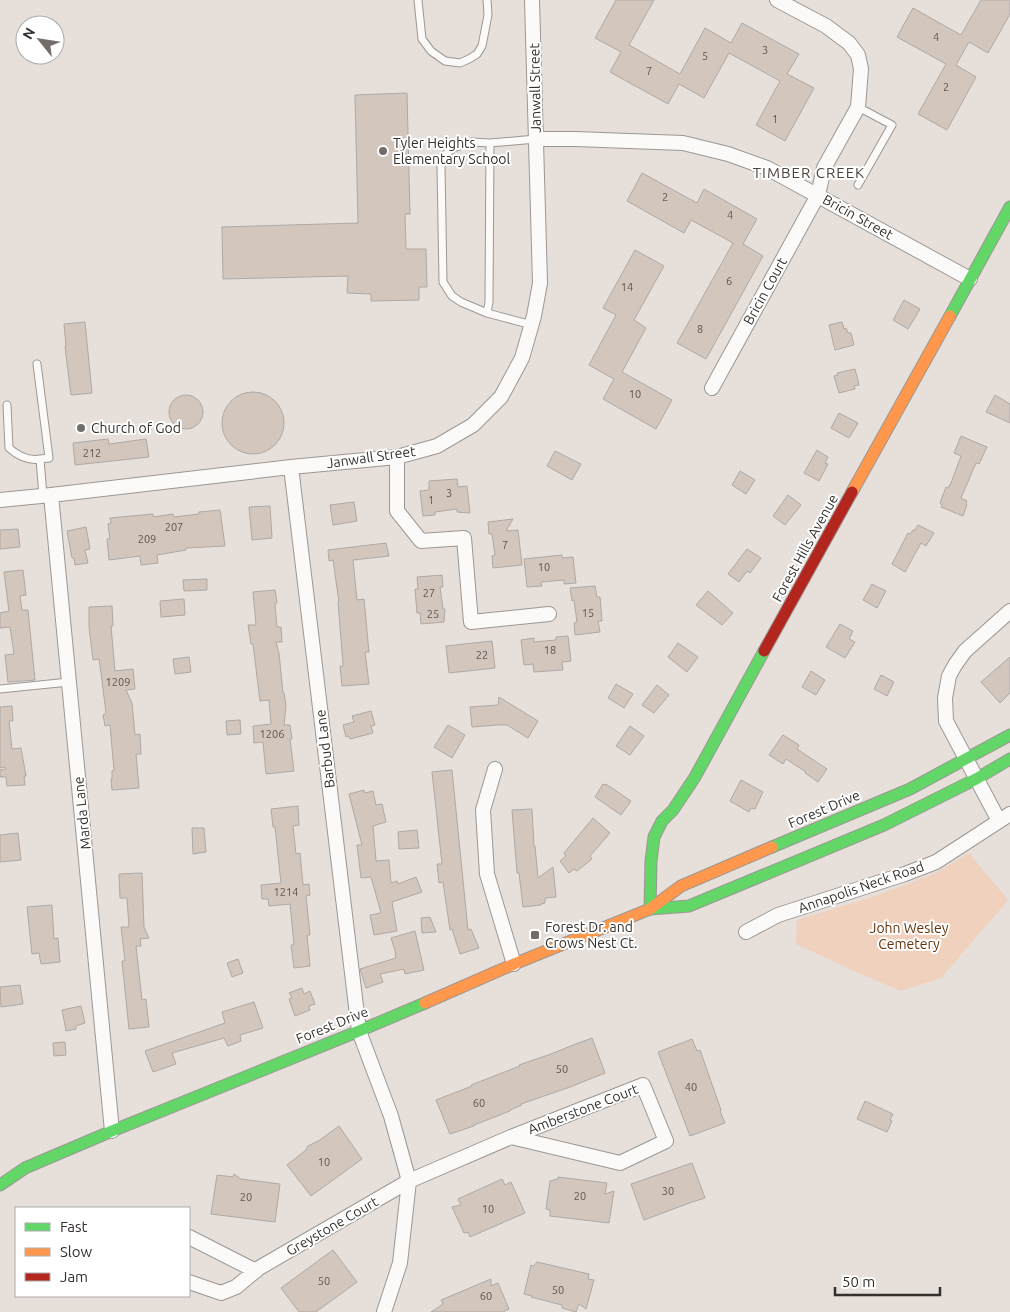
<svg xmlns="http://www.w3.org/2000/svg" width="1010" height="1312" font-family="Ubuntu,sans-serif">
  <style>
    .green { fill: #efd1bd }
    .building { fill: #d3c6bd; stroke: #aea9a6 }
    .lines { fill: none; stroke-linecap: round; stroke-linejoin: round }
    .lane-casing { stroke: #9c9794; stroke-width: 9 }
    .street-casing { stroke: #9c9794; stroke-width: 16 }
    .fast-casing { stroke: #9c9794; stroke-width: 13 }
    .slow-casing { stroke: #9c9794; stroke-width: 13 }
    .jam-casing { stroke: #9c9794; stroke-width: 13 }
    .lane { stroke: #fbfaf9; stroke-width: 7 }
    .street { stroke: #fbfaf9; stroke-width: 14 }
    .fast { stroke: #63d668; stroke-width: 11 }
    .slow { stroke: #ff974d; stroke-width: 11 }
    .jam { stroke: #b3261e; stroke-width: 11 }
    .poi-dot { fill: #726d6a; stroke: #fff; stroke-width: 2 }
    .labels { text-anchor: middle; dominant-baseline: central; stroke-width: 4; stroke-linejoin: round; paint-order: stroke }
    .number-label { font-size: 11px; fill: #5c5651 }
    .street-label { font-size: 14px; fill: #34302d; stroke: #fff }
    .poi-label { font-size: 14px; fill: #34302d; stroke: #fff; text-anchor: start }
    .park-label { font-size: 14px; fill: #61330b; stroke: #fff }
    .neighbourhood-label { font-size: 15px; letter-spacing: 1px; fill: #4e443e; stroke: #fff }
  </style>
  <rect width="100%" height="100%" fill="#e6dfda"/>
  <path class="green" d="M969,853L1008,900L941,978L901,991L856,972L796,944L797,920L872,897L934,874Z"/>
  <path class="building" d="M616,0H654L629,45L680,74L705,28L731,43L742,23L799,54L787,74L814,88L785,141L756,125L780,81L729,53L704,98L679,84L668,104L610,72L621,52L595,38Z
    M981,0H1010V14L988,53L969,42L956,65L976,77L947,130L918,114L946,64L897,37L913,8L961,35Z
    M407,93L410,214H405L406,249H426L427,287H419V300L371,301V294L347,293L348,276L223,279L222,227L358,223L355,95Z
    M642,173L697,203L704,189L757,219L743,244L763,256L706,359L677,343L733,243L691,220L684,233L627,201Z
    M635,250L664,266L634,320L646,328L622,372L672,400L656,429L603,399L614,379L589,365L616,315L603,308Z
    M904,300L920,309L908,329L893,320Z
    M85,322L92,393L71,395L66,355L65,346H66L64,324Z
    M842,322L844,329L846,328L848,333H851L854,345L835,350L829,325Z
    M855,369L859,385L854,386L855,389L839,393L834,376L838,375L837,373Z
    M222 423a31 31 0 1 1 62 0a31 31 0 1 1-62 0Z
    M169 412a17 17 0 1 1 34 0a17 17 0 1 1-34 0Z
    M995,395L1010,404V423L986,412Z
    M839,413L858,423L849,438L831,428Z
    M961,436L987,447L979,464L976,463L961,498L967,501L966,504L967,505L963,516L941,507L942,505L940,503L946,487L948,488L951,483L961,456L954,453Z
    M108,439L109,444L146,439L149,457L75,465L73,443Z
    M817,450L828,457L825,463L828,464L819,481L804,473Z
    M555,451L581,464L572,480L547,466Z
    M740,471L755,480L746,494L732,485Z
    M457,479L458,487L467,486L470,513L457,512V509L435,512V515L423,516L420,491L429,490V481Z
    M788,495L801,505L785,525L773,516Z
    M354,502L357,521L333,525L330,505Z
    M270,506L272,538L252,540L249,507Z
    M220,510L225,546L186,548V550L157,555L158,563L141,565L140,556L109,560L107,539H110L108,524L111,523L110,518L153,514V517L173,514L174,517L199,514V512Z
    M513,519L506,531L518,530L522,565L493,568L492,556L495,555L492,534H489L488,522Z
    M918,525L934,533L926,546L921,543L905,572L892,564L908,533L910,534L913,530L914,531Z
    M86,527L90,549L85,550L88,563L75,565L74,558H72L67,531Z
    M18,529L20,547L0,549V530Z
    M386,543L389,556L353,560L357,600L364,599L369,652H365L369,684L342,686L340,666H343V664L338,602H339L333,560L329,561L328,550Z
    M747,549L761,558L750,573L747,571L739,582L728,574Z
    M562,555V558L573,557L576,583L564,584V580L541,582L542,586L527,587L524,559Z
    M23,570L26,595L20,596L22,610H28L35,680L8,682L5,655L14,654L10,627L0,628V613L9,611L4,572Z
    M442,575L443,587H440L443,609H445L444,622L421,624L420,613H417L415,589H418L417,577Z
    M207,579V590L184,591L183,580Z
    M872,584L886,591L877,608L863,600Z
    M595,586L597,597H600L602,621H598L600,632L575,635L574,623L577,622L574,600L572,601L570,588Z
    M275,590L277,602L275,605L277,627H281L282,642H276L279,653L283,693H284L286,706L284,725H290L292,739H290L294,771L266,774L263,742L254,743L253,726L271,724L269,700L260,701L253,644H251L248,625H256L253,592Z
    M708,591L733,613L722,625L696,605Z
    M184,599L185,615L161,617L160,601Z
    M112,606L113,626H111L115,671L133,669L135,689L126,690L132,703L135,735L140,734L141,754H136L139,788L112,790L111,779H112V771L114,770L110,725L105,726L103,715L106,713L101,673L99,659L93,660L89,627V607Z
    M840,624L853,631L849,639L855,642L845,658L826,647Z
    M568,636L571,661L562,662L563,670L534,672L533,664L524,665L521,640L534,638V642L556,640V637Z
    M492,641L495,668L449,673L446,646Z
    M678,643L698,657L687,672L668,657Z
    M189,657L191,672L175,674L173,659Z
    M1010,657V693L1000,703L981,682Z
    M811,671L825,680L816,695L802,687Z
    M881,675L894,682L887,696L874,689Z
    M616,684L633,694L624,708L608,698Z
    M657,685L669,695L654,713L642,705Z
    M499,697L538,721L528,738L507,725H497L472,727L470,707L498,705Z
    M12,706L13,721H9L12,749L21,748L26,776H24L25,785L7,786L6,777H0V770L6,769L5,767L0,768V707Z
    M371,711L375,725L371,726L373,733L350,739L349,736L346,737L343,725L354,722L352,716Z
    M240,720L241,734L227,735L226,721Z
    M448,725L465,735L452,758L434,747Z
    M630,726L644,736L630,755L616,746Z
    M783,735L799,745L797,749L827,769L818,782L805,773L806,772L786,759L783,764L769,755Z
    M452,770L468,930L471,929L479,948L460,954L452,929L450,930L443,882L439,883L437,864H442L432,772Z
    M741,780L763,792L755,809L751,808L749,812L730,801Z
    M603,784L605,785L606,784L631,801L621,815L595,797Z
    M364,790L365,793L373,791L376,805L382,804L386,822L373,826L376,861L389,860L391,883L397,881L398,884L416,877L422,892L392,902L397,931L374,935L370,915L381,913L371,877L361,878L357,845H362L349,794Z
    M298,806L299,825L293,826L296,854L300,853L303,885L309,884L310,895L306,896L310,935H307L310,966L294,968L291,945H294L290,904L269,906L268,899H262L261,885L281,883L275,827H273L271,809Z
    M532,809L534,846H535L538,878L553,867L556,897L545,898V903L541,904V905L523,907L519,873H517L512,810Z
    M593,818L610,833L590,856L592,859L577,871L574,869L569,873L560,861L566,856L564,853Z
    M192,828H204L206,852L193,854Z
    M417,830L419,848L399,849L398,832Z
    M18,833L21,860L0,862V835Z
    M142,873L144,927L149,938L140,939L141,946H136L142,1000L146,999L149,1027L129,1029L122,961H125L121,927H129L127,898H120L119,874Z
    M52,905L54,939L58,938L60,962L41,964L39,953L32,954L27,907Z
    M430,917L436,932L422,933L421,918Z
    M415,931L424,970L405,974L404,969L380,974L383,982L366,988L360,969L396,958L395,954H396L391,938Z
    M238,959L243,973L232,977L227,963Z
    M20,985L23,1004L1,1007L0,987Z
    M302,988L304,994L310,991L315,1004L309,1006L310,1010L295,1016L289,999L292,998L289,993Z
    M254,1002L263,1028L240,1035L241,1041L228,1046L224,1038L172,1053L176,1064L153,1072L145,1051L225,1023L222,1012Z
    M81,1006L85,1023L76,1026V1029L66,1031L62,1010Z
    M592,1038L605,1073L570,1087L521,1104L522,1105L510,1110V1111L474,1125V1126L450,1134L436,1100L472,1086L471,1085L484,1080L520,1066L519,1065L551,1054L568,1047Z
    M692,1039L697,1051L700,1050L721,1110L720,1111L725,1123L690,1136L658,1052Z
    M65,1042L66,1055L54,1056L53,1043Z
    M865,1101L893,1114L890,1120L892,1121L887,1132L857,1119Z
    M339,1126L362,1159L311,1196L287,1165L306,1150L308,1146L320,1140Z
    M692,1163L705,1198L692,1202L644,1220L631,1184Z
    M234,1174L241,1179L280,1184L275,1222L211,1214L217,1175L233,1177Z
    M558,1177L607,1183L605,1194L614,1191L609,1223L550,1216V1210L546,1209L550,1181L558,1179Z
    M502,1179L505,1185L511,1182L525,1213L470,1237L468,1232L464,1233L452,1207L461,1205L458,1199Z
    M333,1250L357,1282L316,1312H299L281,1288Z
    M537,1262L589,1274L588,1279L594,1280L586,1309L579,1304L576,1312L562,1308V1305L531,1297L532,1296L524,1294L531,1265L534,1266Z
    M491,1279V1286L498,1283L509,1309L503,1312H431L443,1304L441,1300Z"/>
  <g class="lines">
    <g class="lane-casing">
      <path id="lane" d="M418,0L422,39L431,51L445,61L460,63L469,59L477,54L482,46L488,15L487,0
        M490,143L489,302L487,313L532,325
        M858,185L892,125L858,107
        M487,313L461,302L452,296L443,282L441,166L445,155L453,148L472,142L490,143L536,139
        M37,364L49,458L40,459L43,496
        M7,405L9,448C18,456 28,461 40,459
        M0,689L69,682"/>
    </g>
    <g class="street-casing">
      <path id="street" d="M536,139H575L683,143L728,154L767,168L970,279
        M712,388L818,195L824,168L858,107L861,69L858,55L849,43L826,26L777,0
        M397,457V511L421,541L464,538L471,622L549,614
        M291,467L359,1031L391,1116L409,1181L400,1263L384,1312
        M51,495L112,1131
        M0,500L51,495L291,467L397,457L437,446L473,425L501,397L522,358L534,316L540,283L532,0
        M495,769L483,810L487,874L514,964
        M999,821L946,721L945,698L949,676L955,665L965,651L1010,611
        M746,932L778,915L905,874L936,862L1010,814
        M189,1237L256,1271
        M189,1282L221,1293L236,1287L259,1268L409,1181L511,1137L643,1085L666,1141L620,1163L511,1137"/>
    </g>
    <g class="fast-casing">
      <path id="fast" d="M950,316L1010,207
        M772,847L910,789L1010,735
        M650,909L651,861L654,837L662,821L673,810L695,777L764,651
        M650,909L689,906L884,825L976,779L1010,759
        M0,1185L25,1168L112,1131L359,1031L425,1003"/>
    </g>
    <g class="slow-casing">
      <path id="slow" d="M852,492L950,316
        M425,1003L514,964L650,909L681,886L772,847"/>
    </g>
    <g class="jam-casing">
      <path id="jam" d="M764,651L852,492"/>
    </g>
    <use href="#lane" class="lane"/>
    <use href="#street" class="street"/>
    <use href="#fast" class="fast"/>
    <use href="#slow" class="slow"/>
    <use href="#jam" class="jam"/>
  </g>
  <g class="poi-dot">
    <circle cx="383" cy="151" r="5"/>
    <circle cx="81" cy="428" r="5"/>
    <rect x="530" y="930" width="10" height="10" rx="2.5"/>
  </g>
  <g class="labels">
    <g class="number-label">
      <text x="936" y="37">4</text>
      <text x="765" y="50">3</text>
      <text x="705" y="56">5</text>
      <text x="649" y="71">7</text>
      <text x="946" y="87">2</text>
      <text x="775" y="119">1</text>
      <text x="665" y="197">2</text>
      <text x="730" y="215">4</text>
      <text x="729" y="281">6</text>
      <text x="627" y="287">14</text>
      <text x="700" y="329">8</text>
      <text x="635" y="394">10</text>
      <text x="92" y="453">212</text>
      <text x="449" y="493">3</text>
      <text x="431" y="500">1</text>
      <text x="174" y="527">207</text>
      <text x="147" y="539">209</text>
      <text x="505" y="545">7</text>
      <text x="544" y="567">10</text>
      <text x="429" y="593">27</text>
      <text x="588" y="613">15</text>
      <text x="433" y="614">25</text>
      <text x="550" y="650">18</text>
      <text x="482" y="655">22</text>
      <text x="118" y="682">1209</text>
      <text x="272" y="734">1206</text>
      <text x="286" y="892">1214</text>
      <text x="562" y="1069">50</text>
      <text x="691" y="1087">40</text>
      <text x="479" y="1103">60</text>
      <text x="324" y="1162">10</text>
      <text x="668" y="1191">30</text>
      <text x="580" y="1196">20</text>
      <text x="246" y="1197">20</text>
      <text x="488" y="1209">10</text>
      <text x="324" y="1281">50</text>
      <text x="558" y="1290">50</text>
      <text x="486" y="1296">60</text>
    </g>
    <g class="street-label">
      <text transform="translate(535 88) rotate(-91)">Janwall Street</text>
      <text transform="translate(858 217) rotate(29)">Bricin Street</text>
      <text transform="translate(765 291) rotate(-61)">Bricin Court</text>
      <text transform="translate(371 457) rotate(-8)">Janwall Street</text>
      <text transform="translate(805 548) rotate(-61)">Forest Hills Avenue</text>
      <text transform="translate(325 749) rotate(-97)">Barbud Lane</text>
      <text transform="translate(824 809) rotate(-23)">Forest Drive</text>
      <text transform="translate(82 813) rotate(-96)">Marda Lane</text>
      <text transform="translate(861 887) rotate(-19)">Annapolis Neck Road</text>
      <text transform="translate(332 1025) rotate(-22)">Forest Drive</text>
      <text transform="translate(583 1109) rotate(-21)">Amberstone Court</text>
      <text transform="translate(332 1226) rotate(-30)">Greystone Court</text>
    </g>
    <g class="poi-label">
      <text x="393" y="143">Tyler Heights<tspan x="393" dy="16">Elementary School</tspan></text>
      <text x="91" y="428">Church of God</text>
      <text x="545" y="927">Forest Dr. and<tspan x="545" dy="16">Crows Nest Ct.</tspan></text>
    </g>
    <g class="park-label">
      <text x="909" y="928">John Wesley<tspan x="909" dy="16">Cemetery</tspan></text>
    </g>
    <g class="neighbourhood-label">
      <text x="809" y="172">TIMBER CREEK</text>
    </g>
  </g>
  <rect x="15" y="1207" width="175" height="90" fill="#ffffff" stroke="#aeacab"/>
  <rect x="25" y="1223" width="25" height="8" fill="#63d668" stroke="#aeacab"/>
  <text x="60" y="1232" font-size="15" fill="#34302d">Fast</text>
  <rect x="25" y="1248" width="25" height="8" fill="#ff974d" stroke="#aeacab"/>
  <text x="60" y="1257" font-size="15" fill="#34302d">Slow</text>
  <rect x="25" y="1273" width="25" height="8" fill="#b3261e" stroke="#aeacab"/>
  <text x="60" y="1282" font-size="15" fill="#34302d">Jam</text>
  <g transform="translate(40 40) rotate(300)"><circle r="24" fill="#ffffff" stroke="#aeacab"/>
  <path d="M0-4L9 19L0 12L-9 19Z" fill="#726d6a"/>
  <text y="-8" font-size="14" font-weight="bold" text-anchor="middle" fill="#34302d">N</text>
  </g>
  <path d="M835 1287v8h105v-8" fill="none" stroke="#34302d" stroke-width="2.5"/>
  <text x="842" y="1287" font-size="15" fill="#34302d" stroke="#ffffff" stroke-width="4" paint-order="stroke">50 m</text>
</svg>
